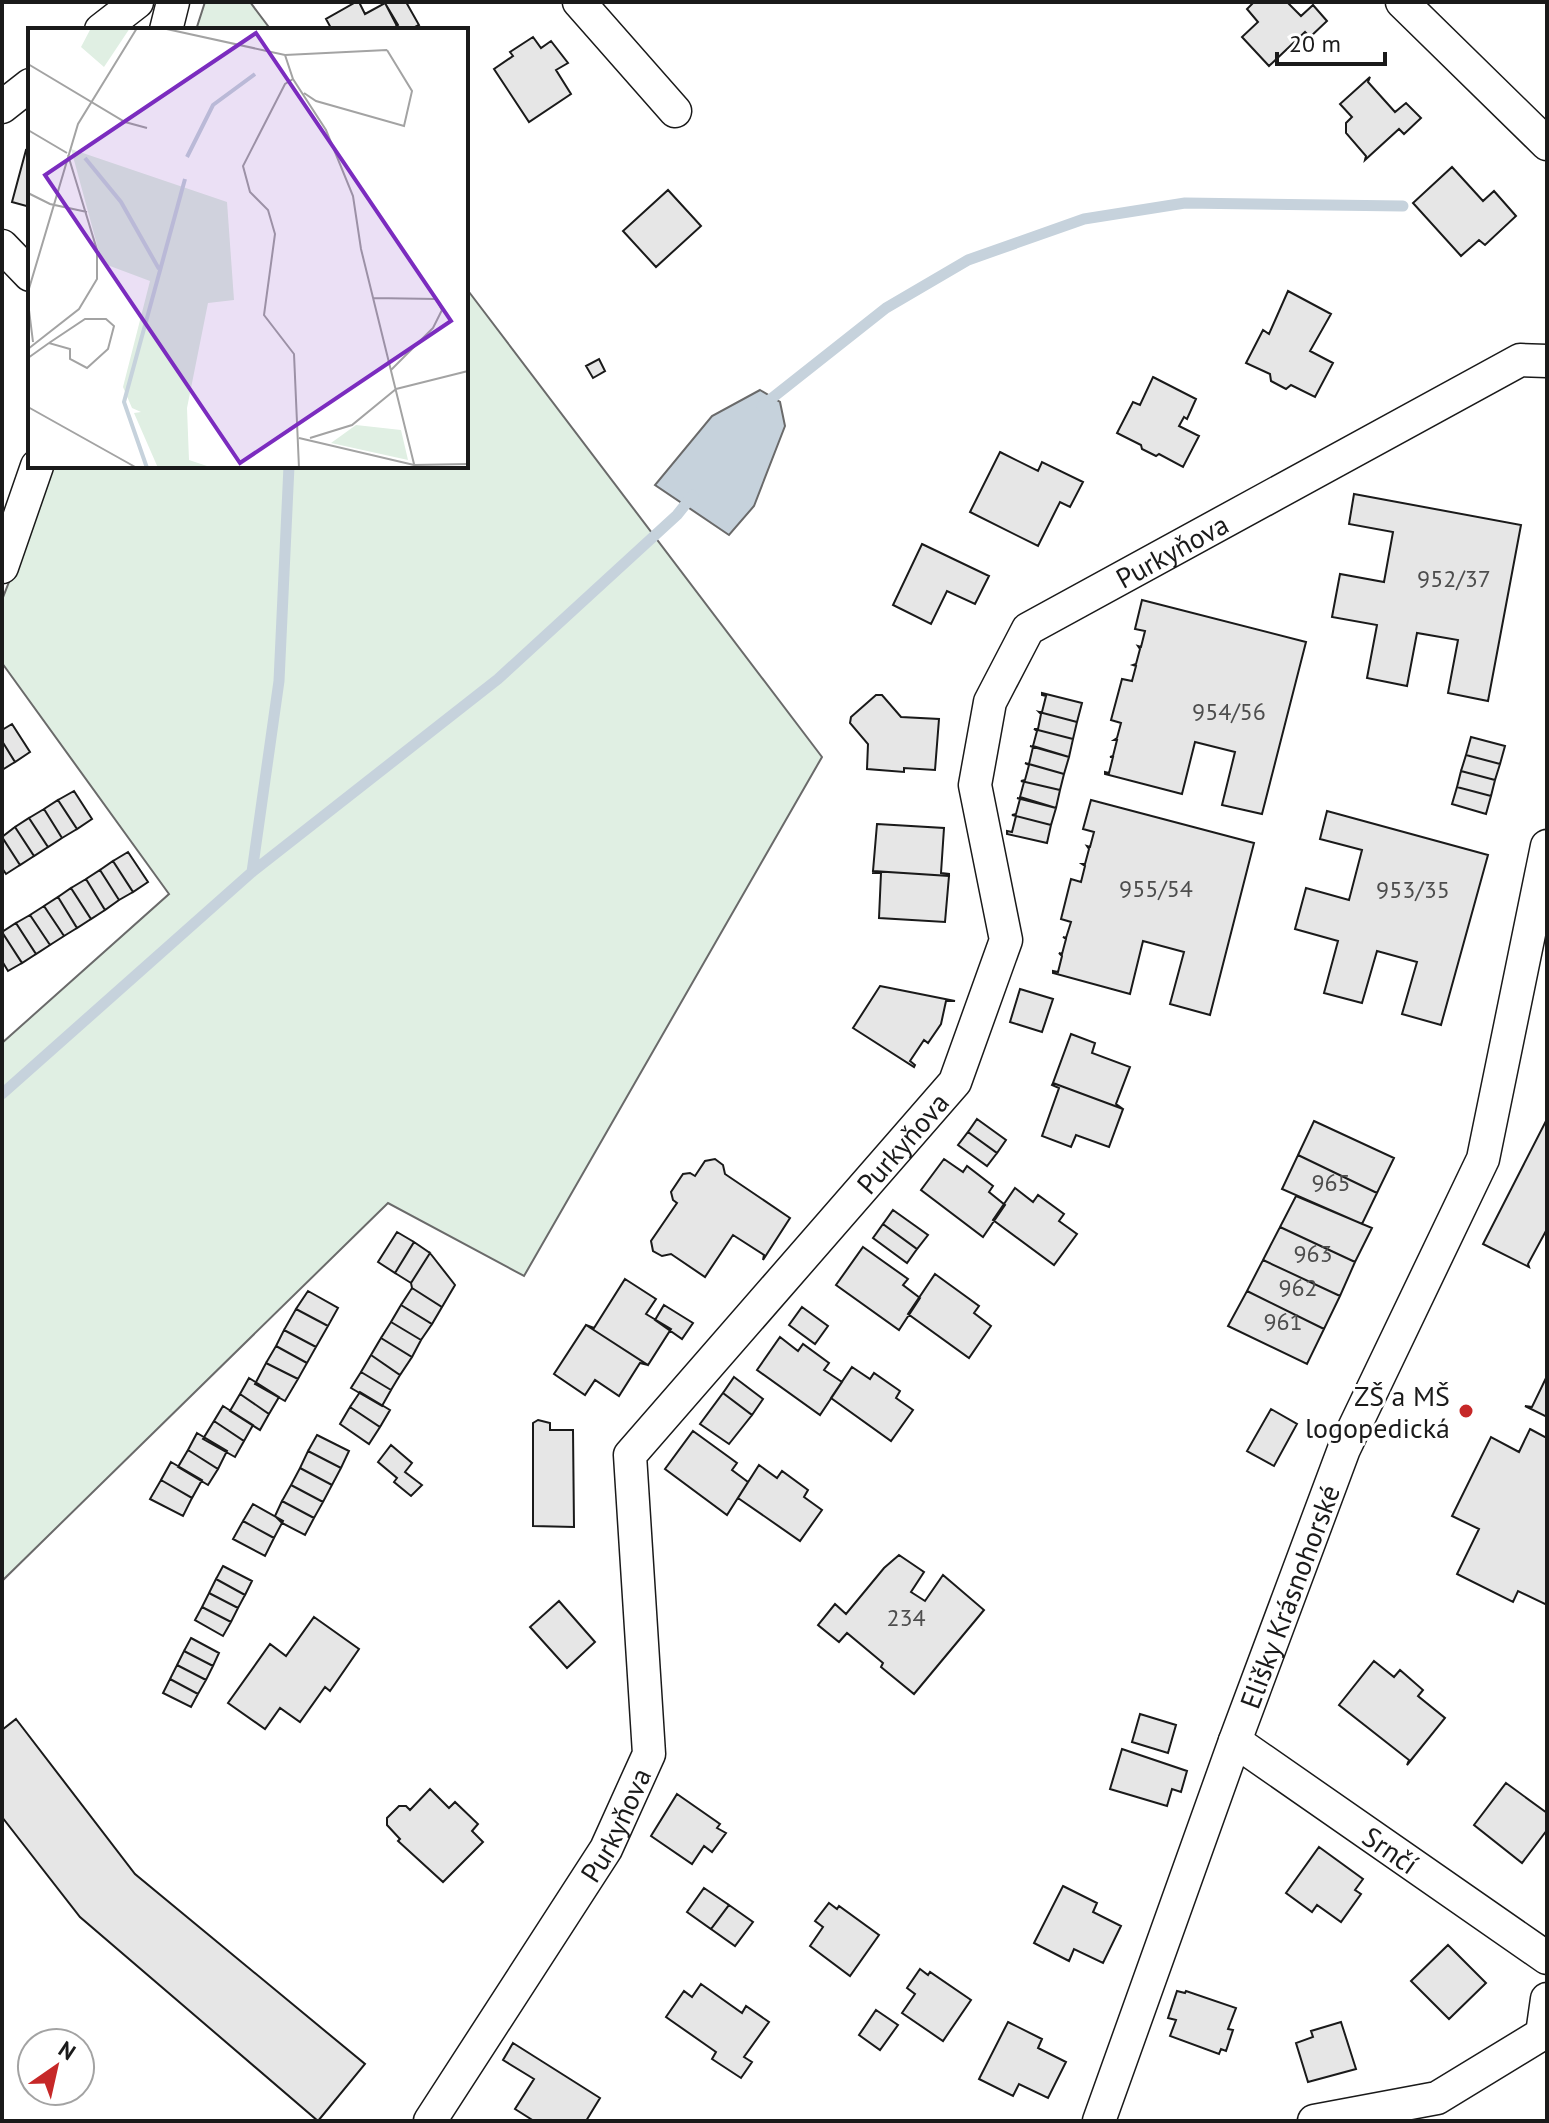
<svg xmlns="http://www.w3.org/2000/svg" width="1549" height="2123" font-family="'PT Sans',sans-serif">
  <style>
    .green { fill: #e0efe3; stroke: #6a6a6a; stroke-width: 2 }
    .water { fill: #c6d2dc; stroke: #6a6a6a; stroke-width: 2 }
    .lines { fill: none; stroke-linecap: round; stroke-linejoin: round }
    .stream { stroke: #c6d2dc; stroke-width: 11 }
    .building { fill: #e6e6e6; stroke: #1a1a1a; stroke-width: 2 }
    .minor-casing { stroke: #1a1a1a; stroke-width: 35 }
    .minor { stroke: #fff; stroke-width: 32 }
    .poi-dot { fill: #c62828; stroke: #fff; stroke-width: 3 }
    .labels { text-anchor: middle; dominant-baseline: central; stroke-width: 6; stroke-linejoin: round; paint-order: stroke }
    .number-label { font-size: 24px; fill: #4d4d4d }
    .street-label { font-size: 28px; fill: #1a1a1a; stroke: #fff }
    .poi-label { font-size: 28px; fill: #1a1a1a; stroke: #fff; text-anchor: end }
    .inset-river { fill: none; stroke: #c6d2dc; stroke-width: 4 }
    .inset-road { fill: none; stroke: #a3a3a3; stroke-width: 2 }
    .view { fill: #7b2cbf; fill-opacity: 0.15; stroke: #7b2cbf; stroke-width: 4 }
    .inset-edge { fill: none; stroke: #1a1a1a; stroke-width: 4 }
  </style>
  <rect width="100%" height="100%" fill="#fff"/>
  <path class="green" d="M205,2H250L271,30H196Z
    M466,288L822,757L524,1276L388,1203L2,1581V1043L169,894L2,663V600L54,466H466Z"/>
  <path class="water" d="M760,390L780,402L785,426L754,506L729,535L655,485L712,416Z"/>
  <g class="lines">
    <path class="stream" d="M762,406L886,308L968,260L1084,219L1185,203L1403,206
      M252,872L279,681L289,466
      M2,1094L252,872L498,679L677,515L693,495"/>
  </g>
  <path class="building" d="M356,2H359L365,14L385,3L398,25L390,30H332L326,19Z
    M406,2L419,25L409,30H399L385,3Z
    M1254,2H1287L1301,16L1313,5L1327,21L1310,37L1305,32L1269,66L1242,37L1258,22L1247,9Z
    M533,37L541,48L551,41L568,63L556,70L571,94L529,122L494,69L513,56L510,52Z
    M1370,77L1368,82L1395,112L1406,103L1421,118L1404,134L1399,129L1365,160L1366,156L1346,133V123L1352,117L1340,104Z
    M26,150L30,151V207L12,202Z
    M1452,167L1483,201L1494,191L1516,216L1485,245L1479,240L1461,256L1413,203Z
    M668,190L701,226L656,267L623,231Z
    M1288,291L1331,314L1310,351L1333,363L1315,397L1291,385L1286,389L1271,381L1270,374L1246,363L1263,330L1269,334Z
    M599,359L605,371L593,378L586,366Z
    M1153,377L1196,399L1187,419L1184,417L1179,426L1199,436L1183,467L1159,454L1156,456L1142,449L1141,445L1117,433L1133,402L1140,405Z
    M1000,452L1038,471L1042,462L1083,482L1070,507L1060,502L1038,546L970,512Z
    M1354,494L1521,525L1488,701L1448,693L1458,640L1417,633L1407,686L1367,678L1377,625L1332,617L1340,574L1384,582L1393,532L1349,524Z
    M922,544L989,576L975,604L947,591L931,624L893,605Z
    M1142,600L1306,642L1262,814L1222,805L1235,752L1195,742L1182,794L1105,774V772L1109,773L1113,757H1110L1113,756L1117,740H1114L1117,738L1121,723L1111,720L1122,679L1132,681L1136,666L1133,665L1136,664L1140,649L1138,646L1141,647L1145,631L1135,629Z
    M1042,693L1082,703L1077,722L1039,712H1042L1046,696L1042,695Z
    M876,695H882L901,717L939,719L935,770L904,768V772L867,769L868,744L850,723L851,717Z
    M1039,712L1077,722L1073,739L1034,729H1038L1041,714Z
    M12,724L30,752L15,762L2,741V730Z
    M1034,729L1073,739L1069,757L1033,746L1037,731Z
    M1471,737L1505,746L1500,764L1466,755Z
    M2,741L15,762L2,770Z
    M1030,746L1069,757L1064,774L1029,764L1033,747Z
    M1466,755L1500,764L1495,780L1461,771Z
    M1025,763L1064,774L1060,790L1021,781L1025,780L1029,765Z
    M1461,771L1495,780L1491,796L1457,787Z
    M1021,781L1060,790L1056,808L1020,797L1024,782Z
    M1457,787L1491,796L1486,814L1452,804Z
    M74,791L92,819L77,829L58,800Z
    M1017,798L1056,808L1051,825L1012,815L1016,814L1020,799Z
    M58,800L77,829L62,838L44,809Z
    M1091,800L1254,843L1210,1015L1170,1004L1184,952L1143,941L1130,994L1053,973V971L1058,972L1062,956L1059,953L1062,954L1066,939L1063,937L1066,938L1071,922L1061,919L1071,879L1081,882L1085,866L1082,864H1085L1089,849L1087,846L1090,847L1094,832L1083,829Z
    M44,809L62,838L48,847L29,818Z
    M1327,811L1488,855L1441,1025L1402,1014L1417,962L1377,951L1362,1003L1324,993L1338,941L1295,929L1306,888L1349,900L1362,850L1320,839Z
    M1012,815L1051,825L1047,843L1007,834V831L1012,832L1016,816Z
    M29,818L48,847L34,856L15,827Z
    M877,824L944,828L941,873L949,874V876L873,871Z
    M15,827L34,856L20,865L2,837Z
    M2,837L20,865L6,874L2,868Z
    M128,852L148,882L133,892L113,861Z
    M113,861L133,892L119,900L100,870Z
    M100,870L119,900L105,910L86,879Z
    M873,871L949,876L945,922L879,918L881,873H873Z
    M86,879L105,910L91,919L71,888Z
    M71,888L91,919L77,928L58,897Z
    M58,897L77,928L64,936L44,906Z
    M44,906L64,936L50,945L30,915Z
    M30,915L50,945L36,954L16,923Z
    M16,923L36,954L22,963L2,932Z
    M2,932L22,963L8,971L2,961Z
    M880,986L955,1001H946L941,1024L928,1043L924,1040L910,1061L915,1065L914,1067L853,1028Z
    M1020,989L1053,999L1042,1032L1010,1022Z
    M1071,1034L1095,1043L1092,1053L1130,1067L1116,1104L1123,1109L1053,1083Z
    M1053,1083L1123,1109L1109,1147L1076,1135L1071,1147L1042,1136L1059,1088L1052,1085Z
    M977,1119L1006,1140L997,1153L968,1132Z
    M1547,1119V1229L1528,1264L1529,1267L1483,1244Z
    M1314,1121L1394,1158L1377,1193L1298,1155Z
    M968,1132L997,1153L987,1166L958,1145Z
    M1298,1155L1377,1193L1362,1224L1282,1189Z
    M715,1159L723,1165L725,1174L790,1218L763,1260L764,1255L733,1235L705,1277L671,1254L662,1256L653,1251L651,1241L677,1203L673,1200L671,1192L683,1174L690,1173L695,1176L705,1161Z
    M944,1159L963,1172L967,1166L993,1186L989,1192L1005,1205L983,1237L921,1190Z
    M1015,1188L1033,1202L1038,1195L1064,1214L1059,1221L1077,1234L1054,1265L993,1220Z
    M1296,1196L1372,1228L1355,1262L1280,1227Z
    M893,1210L928,1235L917,1249L883,1224Z
    M883,1224L917,1249L907,1263L873,1238Z
    M1280,1227L1355,1262L1340,1296L1263,1260Z
    M397,1232L414,1242L395,1273L378,1262Z
    M414,1242L430,1253L411,1283L395,1273Z
    M863,1247L908,1279L903,1285L920,1298L899,1330L836,1285Z
    M430,1253L455,1285L442,1307L412,1288L411,1283Z
    M1263,1260L1340,1296L1324,1329L1247,1291Z
    M935,1274L979,1306L974,1313L991,1326L969,1358L908,1314Z
    M625,1279L656,1299L646,1314L671,1329L648,1365L586,1325L594,1328Z
    M412,1288L442,1307L432,1324L401,1305Z
    M308,1291L338,1308L328,1326L296,1309Z
    M1247,1291L1324,1329L1307,1364L1228,1326Z
    M401,1305L432,1324L421,1340L391,1322Z
    M664,1305L693,1323L682,1339L655,1320Z
    M802,1307L828,1326L815,1344L789,1325Z
    M296,1309L328,1326L316,1347L284,1330Z
    M391,1322L421,1340L412,1357L381,1338Z
    M586,1325L648,1365L640,1363L619,1396L595,1380L585,1395L554,1374Z
    M284,1330L316,1347L307,1363L276,1346Z
    M780,1337L798,1351L803,1344L829,1363L824,1370L842,1382L820,1415L757,1370Z
    M381,1338L412,1357L400,1375L371,1355Z
    M276,1346L307,1363L298,1379L266,1363Z
    M371,1355L400,1375L391,1390L361,1372Z
    M266,1363L298,1379L285,1401L255,1384Z
    M852,1367L870,1379L874,1373L900,1391L896,1398L913,1410L891,1441L831,1398Z
    M361,1372L391,1390L382,1406L351,1388Z
    M1547,1376V1417L1525,1406L1532,1407Z
    M734,1377L763,1399L752,1415L723,1393Z
    M249,1378L279,1397L269,1414L240,1394Z
    M360,1392L390,1410L380,1427L350,1407Z
    M723,1393L752,1415L729,1444L700,1424Z
    M240,1394L269,1414L260,1430L230,1411Z
    M223,1406L253,1425L244,1441L214,1421Z
    M350,1407L380,1427L369,1444L340,1424Z
    M1271,1409L1297,1424L1274,1466L1247,1451Z
    M538,1420L550,1423V1430H573L574,1527L533,1526V1423Z
    M214,1421L244,1441L235,1457L203,1439Z
    M1530,1429L1547,1438V1605L1518,1591L1513,1602L1457,1574L1479,1529L1452,1516L1491,1437L1519,1452Z
    M693,1431L737,1463L732,1470L748,1482L727,1515L665,1469Z
    M197,1433L227,1451L218,1469L188,1450Z
    M317,1435L349,1451L341,1468L308,1451Z
    M391,1445L412,1463L405,1472L422,1485L411,1496L394,1482L397,1478L378,1462Z
    M188,1450L218,1469L208,1485L178,1467Z
    M308,1451L341,1468L332,1485L300,1468Z
    M171,1462L202,1480L192,1498L161,1480Z
    M759,1465L777,1478L782,1471L808,1490L804,1497L822,1510L800,1541L738,1498Z
    M300,1468L332,1485L323,1502L291,1485Z
    M161,1480L192,1498L183,1516L150,1499Z
    M291,1485L323,1502L314,1518L282,1501Z
    M282,1501L314,1518L305,1535L282,1523L275,1516Z
    M253,1504L283,1521L274,1538L243,1521Z
    M243,1521L274,1538L265,1556L233,1539Z
    M899,1555L924,1572L911,1592L925,1601L943,1575L984,1610L914,1694L881,1667L883,1663L847,1633L839,1642L818,1625L835,1604L846,1614L884,1568Z
    M223,1566L252,1581L245,1595L216,1579Z
    M216,1579L245,1595L238,1608L209,1593Z
    M209,1593L238,1608L231,1622L202,1607Z
    M559,1601L595,1642L567,1668L530,1627Z
    M202,1607L231,1622L223,1636L195,1620Z
    M314,1617L359,1649L330,1691L325,1687L300,1722L280,1708L265,1729L228,1703L270,1644L286,1656Z
    M191,1638L219,1653L213,1666L184,1651Z
    M184,1651L213,1666L206,1680L177,1665Z
    M1374,1661L1394,1677L1400,1670L1423,1690L1418,1696L1445,1718L1407,1765L1409,1760L1339,1705Z
    M177,1665L206,1680L198,1694L170,1679Z
    M170,1679L198,1694L191,1707L163,1693Z
    M1140,1714L1176,1725L1168,1753L1132,1742Z
    M16,1719L135,1874L365,2064L318,2121L80,1917L2,1817V1730Z
    M1122,1749L1187,1771L1181,1792L1172,1789L1167,1806L1110,1789Z
    M1506,1783L1547,1813V1830L1522,1863L1474,1825Z
    M430,1789L449,1808L455,1802L478,1824L472,1831L483,1842L443,1882L398,1841L400,1839L387,1825V1818L399,1806H406L410,1810Z
    M677,1794L720,1824L717,1828L726,1833L712,1852L704,1846L692,1864L651,1836Z
    M1319,1847L1363,1879L1355,1890L1361,1894L1341,1922L1317,1905L1312,1912L1286,1893Z
    M1063,1886L1097,1903L1093,1912L1121,1926L1103,1963L1074,1949L1069,1961L1034,1943Z
    M704,1888L729,1905L711,1929L687,1912Z
    M829,1903L837,1909L839,1906L879,1935L850,1976L810,1946L823,1927L815,1921Z
    M729,1905L753,1922L735,1946L711,1929Z
    M1448,1945L1486,1983L1449,2019L1411,1981Z
    M920,1969L928,1975L930,1972L971,2000L943,2041L902,2013L915,1994L907,1988Z
    M701,1984L742,2013L746,2006L769,2022L744,2057L752,2062L741,2078L712,2059L716,2052L666,2017L684,1991L692,1997Z
    M1177,1991L1185,1993L1186,1991L1236,2008L1228,2029L1233,2030L1226,2051L1221,2049L1219,2054L1170,2036L1176,2020L1168,2018Z
    M876,2010L898,2025L880,2050L859,2035Z
    M1008,2022L1042,2039L1038,2048L1066,2062L1048,2098L1019,2084L1013,2096L979,2079Z
    M1341,2022L1356,2069L1308,2082L1296,2043L1313,2037L1311,2031Z
    M513,2043L600,2098L586,2121H534L515,2109L534,2079L503,2060Z"/>
  <g class="lines">
    <g class="minor-casing">
      <g id="minor">
        <path d="M579,2L675,111"/>
        <path d="M1402,2L1547,144"/>
        <path d="M101,30L137,2"/>
        <path d="M166,30L173,2"/>
        <path d="M2,107L30,85"/>
        <path d="M2,246L30,275"/>
        <path d="M2,567L37,466"/>
        <path id="s1" d="M1235,1741L1547,1958"/>
        <path id="s2" d="M430,2121L606,1849L649,1754L630,1455L955,1082L1006,940L975,785L990,702L1028,629L1520,360L1547,361"/>
        <path id="s3" d="M1099,2121L1235,1741L1344,1449L1483,1159L1547,846"/>
        <path d="M1314,2121L1437,2098L1542,2034L1547,1999"/>
      </g>
    </g>
    <use href="#minor" class="minor"/>
  </g>
  <circle class="poi-dot" cx="1466" cy="1411" r="8"/>
  <g class="labels">
    <g class="number-label">
      <text x="1454" y="578">952/37</text>
      <text x="1229" y="711">954/56</text>
      <text x="1156" y="888">955/54</text>
      <text x="1413" y="889">953/35</text>
      <text x="1331" y="1182">965</text>
      <text x="1313" y="1253">963</text>
      <text x="1298" y="1287">962</text>
      <text x="1283" y="1321">961</text>
      <text x="906" y="1617">234</text>
    </g>
    <g class="street-label">
      <text stroke="none"><textPath href="#s2" startOffset="1862">Purkyňova</textPath></text>
      <text stroke="none"><textPath href="#s2" startOffset="1142">Purkyňova</textPath></text>
      <text stroke="none"><textPath href="#s3" startOffset="558">Elišky Krásnohorské</textPath></text>
      <text stroke="none"><textPath href="#s2" startOffset="350">Purkyňova</textPath></text>
      <text stroke="none"><textPath href="#s1" startOffset="190">Srnčí</textPath></text>
    </g>
    <g class="poi-label">
      <text x="1450" y="1395">ZŠ a MŠ<tspan x="1450" dy="32">logopedická</tspan></text>
    </g>
  </g>
  <g transform="translate(28 28)">
    <rect width="440" height="440" fill="#fff"/>
    <path d="M63,0H102L76,39L53,19ZM43,121L199,174L206,272L180,275L159,380L161,432L185,440H130L106,385L113,384L104,380L95,359L122,253L74,235ZM328,397L373,402L380,432L303,415Z" fill="#e0efe3"/>
    <path class="inset-river" d="M159,129L185,77L227,46M57,130L93,174L131,241M119,440L96,374L157,151"/>
    <path class="inset-road" d="M134,0L257,27L359,22M257,27L265,51L298,102L325,168L333,221L387,440M0,36L97,94L119,100M265,51L257,56L215,138L222,164L240,182L247,206L236,287L266,326L271,440M276,65L288,73L376,98L384,63L359,22M0,102L39,125M0,165L22,176L59,184M0,264L50,96L109,0M345,270L408,271L414,282L405,300L363,342M0,274L5,314M0,321L51,281L69,251V222L40,127M0,330L21,315L42,321V331L59,340L80,321L86,298L78,291H57L21,315M368,361L440,343M0,379L109,440M271,410L386,437L440,436M282,410L324,397L368,361"/>
    <path class="view" d="M228,5L423,293L212,435L17,147Z"/>
    <rect width="440" height="440" class="inset-edge"/>
  </g>
  <rect width="1549" height="2123" fill="none" stroke="#1a1a1a" stroke-width="8"/>
  <g transform="translate(56 2067) rotate(34)"><circle r="38" fill="#ffffff" stroke="#a3a3a3" stroke-width="2"/>
  <path d="M0-6L14 30L0 20L-14 30Z" fill="#c62828"/>
  <text y="-12" font-size="22" font-weight="bold" text-anchor="middle" fill="#1a1a1a">N</text>
  </g>
  <path d="M1277 52v12h108v-12" fill="none" stroke="#1a1a1a" stroke-width="4"/>
  <text x="1289" y="52" font-size="24" fill="#1a1a1a" stroke="#ffffff" stroke-width="6" paint-order="stroke">20 m</text>
</svg>
